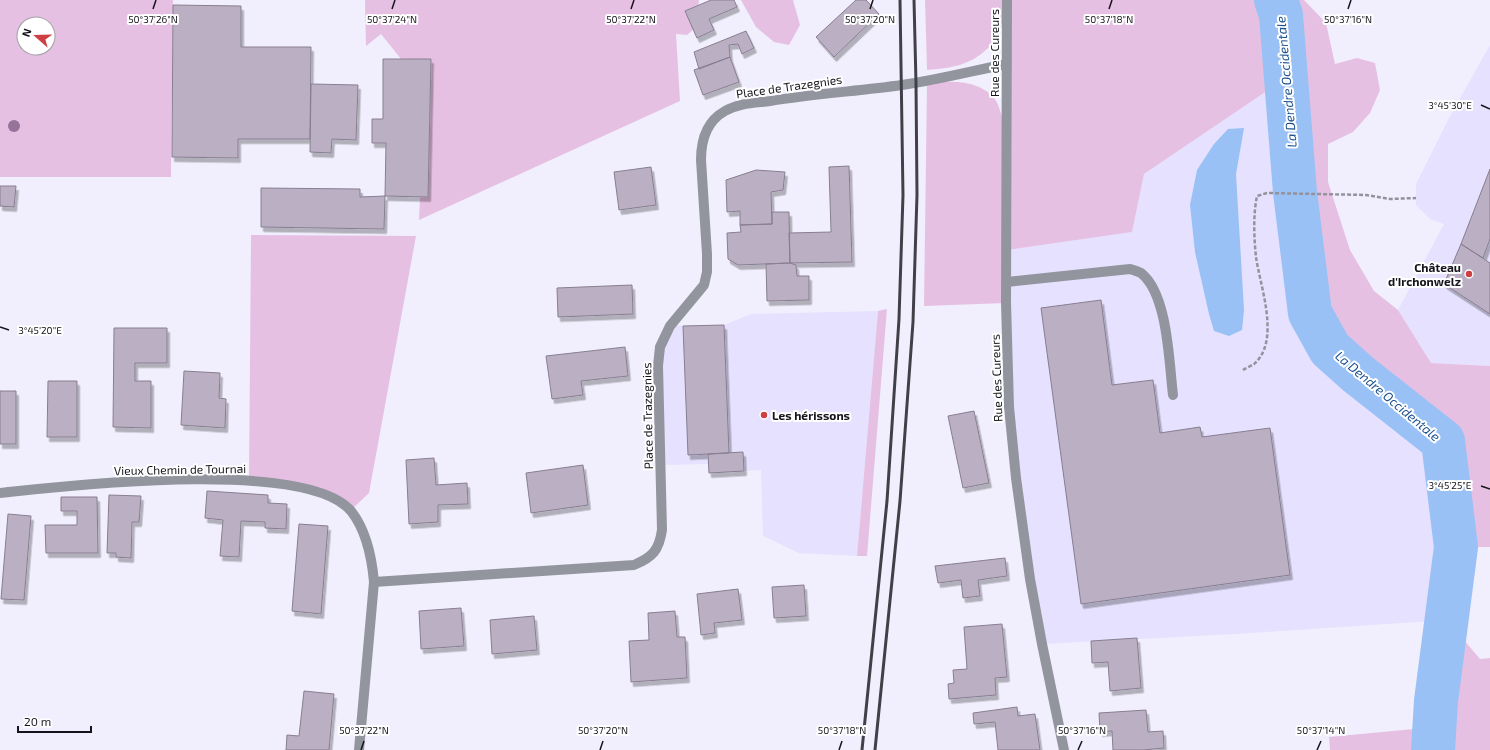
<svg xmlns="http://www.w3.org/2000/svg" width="1490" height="750" font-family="'Exo 2',sans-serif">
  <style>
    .built { fill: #e5e1ff }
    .green { fill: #e6c0e3; fill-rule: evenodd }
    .water { fill: #99c1f5 }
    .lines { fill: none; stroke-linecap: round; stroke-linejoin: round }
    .river { stroke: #99c1f5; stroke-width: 44 }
    .building { fill: #baafc3; stroke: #887e91; filter: url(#shadow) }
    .path { stroke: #93929d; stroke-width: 2.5; stroke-dasharray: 4 2; stroke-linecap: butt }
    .service { stroke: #93959e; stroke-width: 10 }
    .minor { stroke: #93959e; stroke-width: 10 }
    .rail { stroke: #414048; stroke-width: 3 }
    .tree { fill: #95739a }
    .ticks { fill: none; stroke: #15141b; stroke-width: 1.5 }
    .poi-dot { fill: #ce3f43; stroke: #fff; stroke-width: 1.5 }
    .labels { text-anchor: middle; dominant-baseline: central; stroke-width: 4; stroke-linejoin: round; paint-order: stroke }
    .street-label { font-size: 12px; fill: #15141b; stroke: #fff }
    .poi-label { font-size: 12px; font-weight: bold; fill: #15141b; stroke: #fff; text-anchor: end }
    .water-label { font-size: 13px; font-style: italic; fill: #1d518f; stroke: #fff }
    .ticks-label { font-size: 10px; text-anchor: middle; fill: #15141b; stroke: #fff; stroke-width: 4; stroke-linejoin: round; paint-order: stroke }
  </style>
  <defs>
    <filter id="shadow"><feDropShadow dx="2.5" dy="4.5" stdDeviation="0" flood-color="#0004"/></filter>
  </defs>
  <rect width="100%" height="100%" fill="#f1effd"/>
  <path class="built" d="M1490,45V366L1431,363L1398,310L1444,224L1430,219L1416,205V184L1449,118Z
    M1286,78L1295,192L1310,313L1331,349L1358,374L1443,441L1456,547L1447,620L1236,634L1042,644L1016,478L1007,250L1132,232L1144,174Z
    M878,311L857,556L799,553L763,536L761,470L709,473L708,464L660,465L658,366L670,326L724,325L751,314Z"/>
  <path class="green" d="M0,0H173L171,177H0ZM24,24H48V48H24Z
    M365,0H699L696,27L687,35L676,34L680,101L419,220L420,197H428L431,59H401L381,34L366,46Z
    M741,0H793L800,25L789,45L774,42L756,27Z
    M925,0H1304L1326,23L1335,64L1357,58L1375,63L1380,90L1370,113L1353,132L1328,144V182L1350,250L1374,291L1398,310L1431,363L1490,366V547H1456L1443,441L1358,374L1330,349L1310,313L1295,192L1286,78L1144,174L1132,232L1007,250L1006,303L924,306L927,83C949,81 978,79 994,98C999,104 1001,114 1003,121L1004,14C1002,23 1001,32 996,40C994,44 990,46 987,49C969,66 950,68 927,70Z
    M251,235L416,236L369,493L350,511L338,500L249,480Z
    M887,309L867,556H857L878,311Z
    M1447,620L1480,659L1490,658V750H1330L1329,737L1435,727L1436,701Z"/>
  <path class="water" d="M1244,128L1236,174L1244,310L1242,330L1229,336L1214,331L1209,314L1195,252L1190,205L1197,170L1214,144L1228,129Z"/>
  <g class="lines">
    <path class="river" d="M1276,0L1281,15L1295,192L1310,313L1330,349L1358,374L1443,441L1456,547L1436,701L1433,750"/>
  </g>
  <path class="building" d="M711,0H734L737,7L709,19L714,30L697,38L685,11Z
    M856,0H866L879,14L834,57L816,37Z
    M173,5L241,6V47H311L310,139H238V158L172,157Z
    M746,31L754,48L742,54L738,44L729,45L730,57L699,69L694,52Z
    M730,57L739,82L703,95L694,70Z
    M383,59H431L428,197L385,196L386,143H372V119H383Z
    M311,84L358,85L356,140L332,139L331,153L310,152Z
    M849,166L852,262L790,263L789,233L831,232L829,167Z
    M651,167L656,205L619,210L614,172Z
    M1490,169V239L1483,258L1461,244Z
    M756,170L785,172L783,190L771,192L772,224L740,225V211L727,212L726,180Z
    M0,186H16L14,207L0,206Z
    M261,188L360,189V197L385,196L384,229L261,227Z
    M772,212H789L790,263L738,265L728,259L727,233L741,232L740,225L772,224Z
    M1461,244L1490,263V314L1444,284Z
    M790,263L796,265L797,276H809V300L767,301L766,264Z
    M632,285L633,314L558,317L557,288Z
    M1101,300L1112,385L1153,380L1160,433L1200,427L1202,437L1270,428L1290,575L1081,604L1041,308Z
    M724,325L729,453L688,455L683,326Z
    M114,328H167V363H135V381H151V428L113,427Z
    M625,347L628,376L581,381L583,395L552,399L546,356Z
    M184,371L220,373L219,398L226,399L225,428L181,425Z
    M48,381H77V437H47Z
    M0,391H16V444H0Z
    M974,411L989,483L963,488L948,416Z
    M743,452L744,471L709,473L708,454Z
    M434,458L436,485L467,483L468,504L438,505V522L409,524L406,460Z
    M583,465L588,505L531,513L526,473Z
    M207,491L268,495V503L287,504L286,529L265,528V522L241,521L239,557L220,556L223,520L205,518Z
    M109,495L141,496L139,522H132L131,558L116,557V553H107Z
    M61,497H97L98,553H46L45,525H77V511H61Z
    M8,514L31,516L24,600L1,599Z
    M299,524L328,526L321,614L292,611Z
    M1005,558L1007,576L978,580L980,596L963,598L961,580L938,583L935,566Z
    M804,585L806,616L774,618L772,587Z
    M738,589L742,620L714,623L715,633L701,635L697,594Z
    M461,608L464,646L421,649L419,611Z
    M675,611L677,637H685L687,678L631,682L629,641L649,640L648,613Z
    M534,616L537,650L492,654L490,620Z
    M1002,624L1007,677L995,678L996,695L949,699L948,684L954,683L953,670L967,669L964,627Z
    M1137,638L1141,688L1110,691L1108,662L1092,663L1091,641Z
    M304,691L334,694L329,750H286L287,735L299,736Z
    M1017,707L1018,716L1035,714L1040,750H998L995,722L974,724L973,713Z
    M1146,710L1148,732L1163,731L1164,748L1143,750H1113L1112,731L1100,732L1099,713Z"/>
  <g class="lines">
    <path class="path" d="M1243,370C1246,368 1251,366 1254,364C1281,341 1260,286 1256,257C1254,238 1253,215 1257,196L1267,193L1366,195L1390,199L1416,198"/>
    <path class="service" d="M1007,282L1130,269C1133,270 1138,271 1141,273C1168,294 1169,363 1173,395"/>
    <path class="minor" d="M1007,0L1006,303L1009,407L1016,478L1030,579L1042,644L1064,750
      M0,493C68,486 306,458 351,511C366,530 372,559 374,582L359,750
      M374,582L634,565C653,557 659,550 662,530L658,366L660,347L670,326L704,285L707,272V254L701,160C701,140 707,121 725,111C739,103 755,103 770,101C814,94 858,91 902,85C937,80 972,71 1007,64"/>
    <path class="rail" d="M862,750L887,501L899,319L903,195L900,0
      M875,750L900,501L913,322L917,195L916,83L914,0"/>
  </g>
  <circle class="tree" cx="14" cy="126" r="6"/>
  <path class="ticks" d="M153,9L156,0M392,9L395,0M631,9L634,0M870,9L873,0M1109,9L1112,0M1348,9L1351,0M1481,105L1490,109M0,327L9,330M1481,486L1490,489M361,750L364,741M600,750L603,741M839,750L842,741M1078,750L1082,741M1317,750L1321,741"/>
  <g class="poi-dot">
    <circle cx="1469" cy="274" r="4"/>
    <circle cx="764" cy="415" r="4"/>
  </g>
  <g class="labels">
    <g class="street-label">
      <text transform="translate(994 53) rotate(-90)">Rue des Cureurs</text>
      <text transform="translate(789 86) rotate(-8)">Place de Trazegnies</text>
      <text transform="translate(996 378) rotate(-92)">Rue des Cureurs</text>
      <text transform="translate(647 416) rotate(-91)">Place de Trazegnies</text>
      <text transform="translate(180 469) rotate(-1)">Vieux Chemin de Tournai</text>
    </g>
    <g class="poi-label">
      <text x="1461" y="267">Château<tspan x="1461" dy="14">d'Irchonwelz</tspan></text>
      <text x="772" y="415" text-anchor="start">Les hérissons</text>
    </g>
    <g class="water-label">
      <text transform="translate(1286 82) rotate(-95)">La Dendre Occidentale</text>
      <text transform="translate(1388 396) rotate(40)">La Dendre Occidentale</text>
    </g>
  </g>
  <g class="ticks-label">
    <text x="153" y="23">50°37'26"N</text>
    <text x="392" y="23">50°37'24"N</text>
    <text x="631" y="23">50°37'22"N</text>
    <text x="870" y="23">50°37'20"N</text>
    <text x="1109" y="23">50°37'18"N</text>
    <text x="1348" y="23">50°37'16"N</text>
    <text x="1450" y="109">3°45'30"E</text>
    <text x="40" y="334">3°45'20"E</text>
    <text x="1450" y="489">3°45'25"E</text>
    <text x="364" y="734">50°37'22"N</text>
    <text x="603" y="734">50°37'20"N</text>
    <text x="842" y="734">50°37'18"N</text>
    <text x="1082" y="734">50°37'16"N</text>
    <text x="1321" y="734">50°37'14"N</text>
  </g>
  <g transform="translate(36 36) rotate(290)"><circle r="19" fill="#ffffff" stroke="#a1a1a4"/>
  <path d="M0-3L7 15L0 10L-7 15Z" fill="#ce3f43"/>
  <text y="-6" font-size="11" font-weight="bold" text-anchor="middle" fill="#15141b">N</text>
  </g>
  <path d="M18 726v6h73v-6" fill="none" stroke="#15141b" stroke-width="2"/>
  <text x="24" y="726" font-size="12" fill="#15141b" stroke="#ffffff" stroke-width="3" paint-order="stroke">20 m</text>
</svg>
